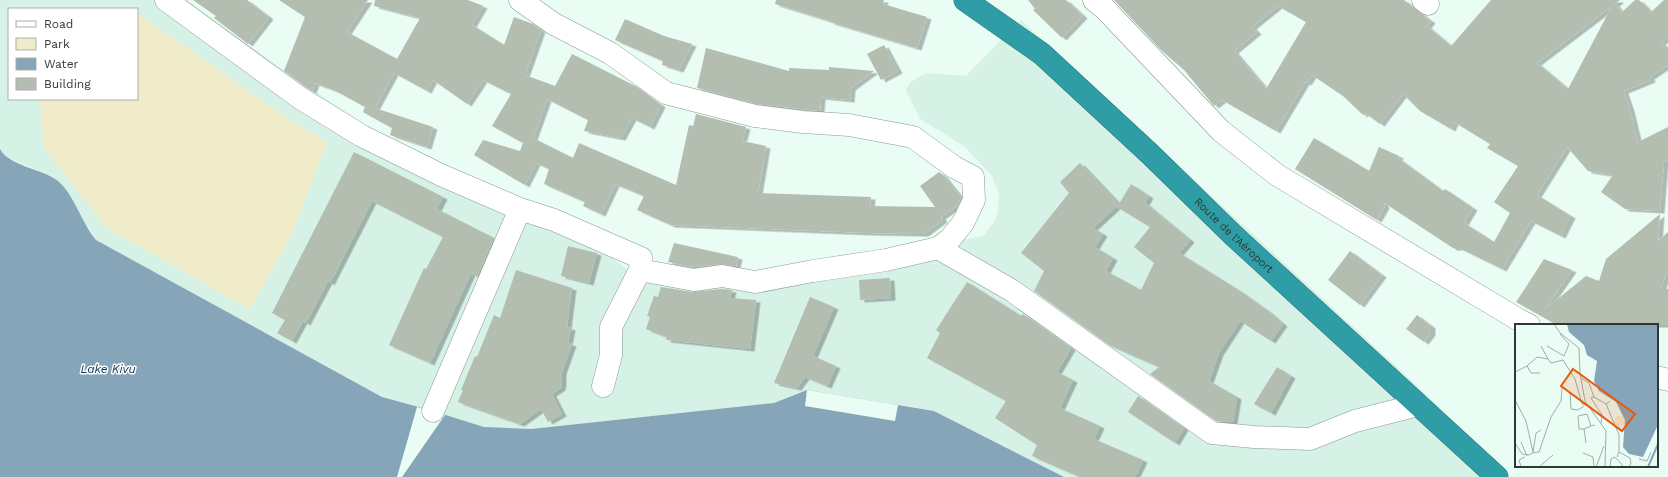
<svg xmlns="http://www.w3.org/2000/svg" width="1668" height="477" font-family="'Work Sans',sans-serif">
  <style>
    .built { fill: #d6f1e6; fill-rule: evenodd }
    .green { fill: #f0ebc9 }
    .water { fill: #86a5b9 }
    .pier { fill: #eafdf5 }
    .building { fill: #b4beb0; fill-rule: evenodd; filter: url(#shadow) }
    .lines { fill: none; stroke-linecap: round; stroke-linejoin: round }
    .minor-casing { stroke: #889992; stroke-width: 23 }
    .highway-casing { stroke: #2f797d; stroke-width: 23 }
    .minor { stroke: #fff; stroke-width: 22 }
    .highway { stroke: #2e9da5; stroke-width: 22 }
    .labels { text-anchor: middle; dominant-baseline: central; stroke-width: 3; stroke-linejoin: round; paint-order: stroke }
    .street-label { font-size: 11px; fill: #303734; stroke: #fff }
    .water-label { font-size: 12px; font-style: italic; fill: #0a354c; stroke: #fff }
    .inset-river { fill: none; stroke: #86a5b9; stroke-width: 2 }
    .inset-road { fill: none; stroke: #a0aea8; stroke-width: 1 }
    .view { fill: #e8590c; fill-opacity: 0.15; stroke: #e8590c; stroke-width: 2 }
    .inset-edge { fill: none; stroke: #303734; stroke-width: 2 }
  </style>
  <defs>
    <filter id="shadow"><feDropShadow dx="4.5" dy="2.5" stdDeviation="0" flood-color="#0004"/></filter>
  </defs>
  <rect width="100%" height="100%" fill="#eafdf5"/>
  <path class="built" d="M0,0H187L273,63L367,126L609,255L629,271L721,283L983,236L995,221L998,212L999,194L992,176L964,146L920,119L906,91L910,82L926,73L966,76L1021,20L1411,380L1507,477H1064L934,411L807,390L774,403L531,429L484,427L433,411L401,403L382,397L96,240L50,175L10,159L3,153L0,149ZM9,9H137V99H9Z"/>
  <path class="green" d="M137,13L284,116L327,142L290,239L249,309L107,228L44,148L40,99H137Z"/>
  <path class="water" d="M0,149C10,167 42,168 58,181C75,196 81,222 96,240L382,397L433,411L484,427L531,429L774,403L807,390L934,411L1064,477H0Z"/>
  <path class="pier" d="M807,390L898,405L895,421L805,406Z
    M417,407L445,415L402,477H397Z"/>
  <path class="building" d="M193,0H247L269,17L248,44L214,18L216,16Z
    M279,0H368L347,32L397,59L420,18L374,6L375,0H468L483,6L472,25L504,45L514,17L533,24L541,30L525,75L555,86L572,54L637,87L661,105L650,127L632,118L621,138L584,131L588,120L547,99L533,138L573,158L579,143L676,185L689,125L693,126L696,114L746,127L742,141L766,146L758,193L871,197L870,206L935,207L920,186L939,172L943,175L961,198L958,205L941,217L943,220L924,234L869,233L671,225L637,210L644,196L615,184L601,214L583,206L585,202L544,184L549,169L536,163L525,185L474,155L483,140L520,151L523,143L492,126L511,94L483,80L467,104L433,80L427,91L394,73L375,108L433,127L427,147L390,135L392,128L363,112L365,107L336,91L315,83L312,91L307,88L284,71L305,17Z
    M776,0H884L883,4L927,17L917,48L830,22V21L775,4Z
    M1028,0H1066L1083,16L1062,38L1033,10L1035,9Z
    M1114,0H1404L1431,21L1427,26L1451,46L1491,0H1620L1615,4L1622,12L1635,0H1639L1651,12L1664,0H1668V38L1661,42L1668,52V65L1650,77L1651,80L1624,91L1630,109L1638,142L1668,127V160L1664,162L1660,211L1625,209L1601,192L1613,175L1588,171L1567,147L1537,195L1571,216L1561,236L1531,221L1502,269L1459,248H1453L1383,202L1385,206L1377,220L1295,169L1314,138L1369,171L1379,147L1399,156L1398,158L1443,191L1445,189L1473,208L1464,223L1494,242L1510,213L1494,202L1518,166L1487,148L1490,144L1454,122L1451,129L1420,111L1403,94L1380,124L1365,113L1363,115L1343,96L1312,75L1307,83L1305,82L1276,131L1222,100L1214,106L1184,70L1161,50ZM1278,6L1306,22L1266,89L1234,51L1257,32L1252,27ZM1612,6L1568,89L1537,63Z
    M625,19L664,36L692,44L679,70L662,65L663,61L615,40Z
    M884,45L898,71L881,80L867,54Z
    M706,48L789,71V68L829,70V67L874,71L851,88L850,100L821,97L820,111L757,104L697,88Z
    M354,152L443,197L437,209L494,238L477,277L471,273L430,363L389,345L424,268L426,269L443,237L372,201L330,283L328,281L306,323L303,321L292,341L277,333L285,320L272,313Z
    M1080,163L1119,204L1131,184L1149,196L1145,203L1190,240L1179,253L1240,291L1268,311L1283,324L1271,341L1240,321L1219,353L1209,381L1237,397L1233,422L1216,421L1150,374L1159,367L1109,345L1034,291L1044,271L1021,253L1069,193L1060,182ZM1118,205L1117,207L1150,227L1134,247L1154,263L1141,290L1106,271L1113,258L1095,247L1103,234L1093,228Z
    M1660,214L1658,241L1668,232V268L1661,289H1668V325H1557L1516,302L1544,259L1572,270L1544,310L1586,276L1599,281L1606,259Z
    M674,243L738,257L736,266L720,264L694,267L668,262Z
    M568,246L597,253L589,283L561,276Z
    M1350,251L1382,275L1360,305L1328,280Z
    M516,270L572,288L567,327L571,328L568,343L572,344L562,372V383L561,388L552,394L562,414L548,422L541,409L520,424L458,402L463,390H461L475,356L477,357L494,315L500,318Z
    M890,278L891,298L860,300L859,280Z
    M967,282L1021,316L1023,314L1071,348L1057,372L1073,380L1060,408L1100,426L1094,439L1143,460L1135,477H1080L1032,456L1037,445L995,418L1006,401L927,358L940,333L936,330Z
    M661,287L692,292L722,289L732,290L730,298L756,300L750,349L666,340L667,337L646,329L650,317L647,316L654,296L658,297Z
    M810,297L834,307L813,356L836,366L827,386L805,377L797,388L774,383Z
    M1417,315L1431,326V333L1424,342L1406,329Z
    M1277,367L1291,376L1271,413L1254,404Z
    M1138,396L1184,428L1175,443L1128,412Z"/>
  <g class="lines">
    <g class="minor-casing">
      <path id="minor" d="M166,0L300,98L362,136L441,175L520,209L554,220L641,258L640,270
        M520,0L554,24L610,53L666,93L755,116L803,122L849,125L913,137L954,167L973,177L974,200L963,223L950,239L938,248L886,260L813,271L755,282L722,276L694,280L640,270L611,327V355L603,386
        M1094,0L1105,9L1221,131L1277,175L1519,320L1529,325
        M1423,0L1428,4
        M938,248L1011,290L1212,433L1254,437L1310,439L1355,421L1418,405
        M1657,377L1668,380
        M433,411L520,209"/>
    </g>
    <g class="highway-casing">
      <g id="highway">
        <path id="s1" d="M965,0L1042,54L1150,154L1233,235L1497,477"/>
      </g>
    </g>
    <use href="#minor" class="minor"/>
    <use href="#highway" class="highway"/>
  </g>
  <g class="labels">
    <g class="street-label">
      <text stroke="none"><textPath href="#s1" startOffset="358">Route de l'Aéroport</textPath></text>
    </g>
    <g class="water-label">
      <text x="108" y="369">Lake Kivu</text>
    </g>
  </g>
  <g transform="translate(1515 324)">
    <rect width="143" height="143" fill="#eafdf5"/>
    <path d="M99.5 97a5.5 5.5 0 1 1 11 0a5.5 5.5 0 1 1-11 0Z" fill="#f0ebc9"/>
    <path d="M52,0H143L142,103L128,133L114,130L108,123L110,96L101,78L84,67L79,57L82,37L72,31L69,21L54,8Z" fill="#86a5b9"/>
    <path class="inset-river" d="M133,143L143,120"/>
    <path class="inset-road" d="M39,0L45,9L64,24L65,49L70,77L91,107L90,143M26,22L33,35M32,22L49,32L54,20L45,10M12,42L16,49H25M0,48L12,42L22,33L33,35L36,39L48,36L60,55L67,80L72,81M66,54L74,59L79,73L91,80L95,77M55,69L56,85L63,86L69,82M79,73L76,74L87,91L86,99M0,76L11,97L18,128M91,80L104,111V128L102,133M69,105H64L63,92L72,90L76,102L80,101M6,118L12,132M0,119L7,130L15,131L18,128L21,109L26,106M71,119L69,105L76,102M104,128L115,134L116,140L113,143M17,129L24,128L36,93L46,77L47,64M68,129L78,133L79,143M124,135L132,137L136,128M6,143L4,136L10,133M24,143L38,131M81,143L89,122M95,143L96,135L100,133L109,143"/>
    <path class="view" d="M58,45L120,90L107,107L46,62Z"/>
    <rect width="143" height="143" class="inset-edge"/>
  </g>
  <rect x="8" y="8" width="130" height="92" fill="#ffffff" stroke="#acafae"/>
  <rect x="16" y="21" width="20" height="6" fill="#ffffff" stroke="#acafae"/>
  <text x="44" y="28" font-size="12" fill="#303734">Road</text>
  <rect x="16" y="38" width="20" height="12" fill="#f0ebc9" stroke="#acafae"/>
  <text x="44" y="48" font-size="12" fill="#303734">Park</text>
  <rect x="16" y="58" width="20" height="12" fill="#86a5b9" stroke="#acafae"/>
  <text x="44" y="68" font-size="12" fill="#303734">Water</text>
  <rect x="16" y="78" width="20" height="12" fill="#b4beb0" stroke="#acafae"/>
  <text x="44" y="88" font-size="12" fill="#303734">Building</text>
</svg>
